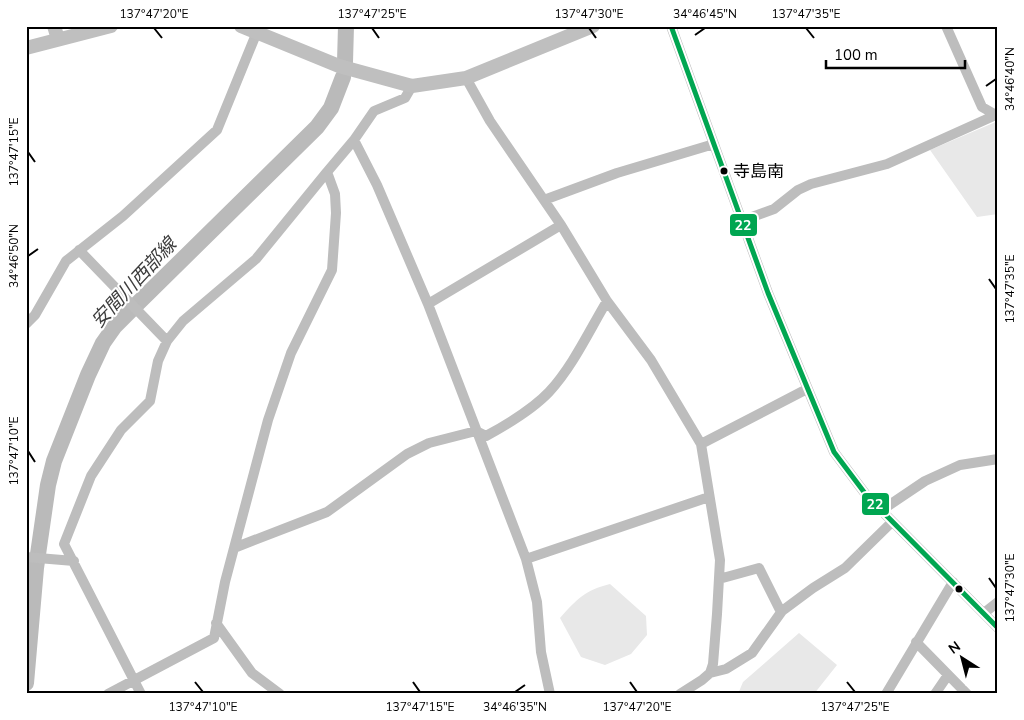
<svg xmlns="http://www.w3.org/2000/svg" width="1024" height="720" font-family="'Nunito Sans','Noto Sans JP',sans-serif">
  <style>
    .green { fill: #e8e8e8 }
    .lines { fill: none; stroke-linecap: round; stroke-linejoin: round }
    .river { stroke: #bababa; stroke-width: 16 }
    .street { stroke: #bdbdbd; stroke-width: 10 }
    .secondary { stroke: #bfbfbf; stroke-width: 14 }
    .bus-1-casing { stroke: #fff; stroke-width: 9 }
    .bus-1 { stroke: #00a651; stroke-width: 5 }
    .ticks { fill: none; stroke: #000; stroke-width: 2 }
    .bus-dot { fill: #000; stroke: #fff; stroke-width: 2 }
    .labels { text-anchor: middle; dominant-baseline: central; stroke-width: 4; stroke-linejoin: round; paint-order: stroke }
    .bus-label { font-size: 17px; fill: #000; stroke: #fff; text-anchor: start }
    .water-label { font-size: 19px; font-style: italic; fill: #3d3d3d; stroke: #fff }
    .line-badge { stroke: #fff; stroke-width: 2 }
    .badge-label { font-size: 14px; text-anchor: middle; font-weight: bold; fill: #fff }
    .neatline { fill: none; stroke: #000; stroke-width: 2 }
    .ticks-label { font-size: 12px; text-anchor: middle; fill: #000 }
  </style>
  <rect width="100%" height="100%" fill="#fff"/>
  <path class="green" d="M998,121V214L977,217L930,150Z
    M610,584L646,616L647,635L631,654L605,665L581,657L560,618C577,599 585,590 610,584Z
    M799,633L837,665L814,694H738L743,682Z"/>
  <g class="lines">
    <path class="river" d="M345,62L346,26
      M26,683L36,568L48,485L54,461L88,375L103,343L115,326L135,306L317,127L331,108L343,77"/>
    <path class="street" d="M671,26L768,293L834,452L867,496L998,628
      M946,26L982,107L996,115
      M466,78L490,121L561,225L607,301L651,360L701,444L720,560L717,614L713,664L710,673L702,680L680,694
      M412,86L405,98L374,111L354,140L377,185L428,304L526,559L537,602L541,652L550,694
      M544,200L617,173L714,144
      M741,221L774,209L798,190L811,184L887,164L998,114
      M79,250L167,341
      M428,304L561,225
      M26,324L35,315L66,261L123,216L217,130L259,27
      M701,444L807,389
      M882,510L925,481L960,465L998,459
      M234,548L327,512L407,454L429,443L476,431L486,436C508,424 532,410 549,392C573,366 589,331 607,301
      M26,557L74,561
      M526,559L709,497
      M719,579L759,568L781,612
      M984,613L998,602
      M216,623L252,673L280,694
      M916,642L967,694
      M710,673L726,669L752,653L782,611L813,588L845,568L892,522
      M108,694L214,638L225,582L268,420L291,353L332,270L336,213L335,194L327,172L354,140
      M141,694L64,544L91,476L121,430L150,401L158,361L167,341L183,321L256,259L327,172
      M886,694L953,582
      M935,694L948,675"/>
    <path class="secondary" d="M54,26L58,39
      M241,26L339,66L412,86L466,78L593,26
      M26,48L111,26"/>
    <g class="bus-1-casing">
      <path id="bus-1" d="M671,26L768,293L834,452L867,496L998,628"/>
    </g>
    <use href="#bus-1" class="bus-1"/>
  </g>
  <path class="ticks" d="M154,28L162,38M372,28L379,38M589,28L596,38M806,28L814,38M695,35L705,28M986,86L996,79M28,152L35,162M28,256L38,249M989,279L996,289M28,451L35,462M989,578L996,588M195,682L203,692M413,682L420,692M630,682L637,692M847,682L855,692M515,692L525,685"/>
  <g class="bus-dot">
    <circle cx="724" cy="171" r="4.5"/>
    <circle cx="959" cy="589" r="4.5"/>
  </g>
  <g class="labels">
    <g class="bus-label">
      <text x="733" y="171">寺島南</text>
    </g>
    <g class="water-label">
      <text transform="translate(134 283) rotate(-47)">安間川西部線</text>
    </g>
  </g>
  <g class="line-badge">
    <rect x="729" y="213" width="29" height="24" rx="5" fill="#00a651"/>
    <rect x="861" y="492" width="29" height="24" rx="5" fill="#00a651"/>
  </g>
  <g class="badge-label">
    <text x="743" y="230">22</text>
    <text x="875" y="509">22</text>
  </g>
  <rect width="1024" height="720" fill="none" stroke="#ffffff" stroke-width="55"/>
  <g transform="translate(962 658) rotate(324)" stroke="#ffffff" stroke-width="4" paint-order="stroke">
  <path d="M0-4L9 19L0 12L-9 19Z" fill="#000000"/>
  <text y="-8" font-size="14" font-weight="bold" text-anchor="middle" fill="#000000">N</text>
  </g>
  <path d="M826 60v8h139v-8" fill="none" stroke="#000000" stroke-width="2.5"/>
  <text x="834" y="60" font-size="15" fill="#000000" stroke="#ffffff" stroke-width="4" paint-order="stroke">100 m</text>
  <rect x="28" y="28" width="968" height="664" class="neatline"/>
  <g class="ticks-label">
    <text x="154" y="18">137°47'20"E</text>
    <text x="372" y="18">137°47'25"E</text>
    <text x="589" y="18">137°47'30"E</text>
    <text x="705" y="18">34°46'45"N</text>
    <text x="806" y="18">137°47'35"E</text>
    <text transform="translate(1010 79) rotate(-90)" y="4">34°46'40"N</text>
    <text transform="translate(14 152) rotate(-90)" y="4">137°47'15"E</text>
    <text transform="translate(14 256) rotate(-90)" y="4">34°46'50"N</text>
    <text transform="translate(1010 289) rotate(-90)" y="4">137°47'35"E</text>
    <text transform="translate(14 451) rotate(-90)" y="4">137°47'10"E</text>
    <text transform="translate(1010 588) rotate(-90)" y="4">137°47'30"E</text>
    <text x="203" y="711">137°47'10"E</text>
    <text x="420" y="711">137°47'15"E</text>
    <text x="515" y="711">34°46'35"N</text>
    <text x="637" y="711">137°47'20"E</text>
    <text x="855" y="711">137°47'25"E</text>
  </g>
</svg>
